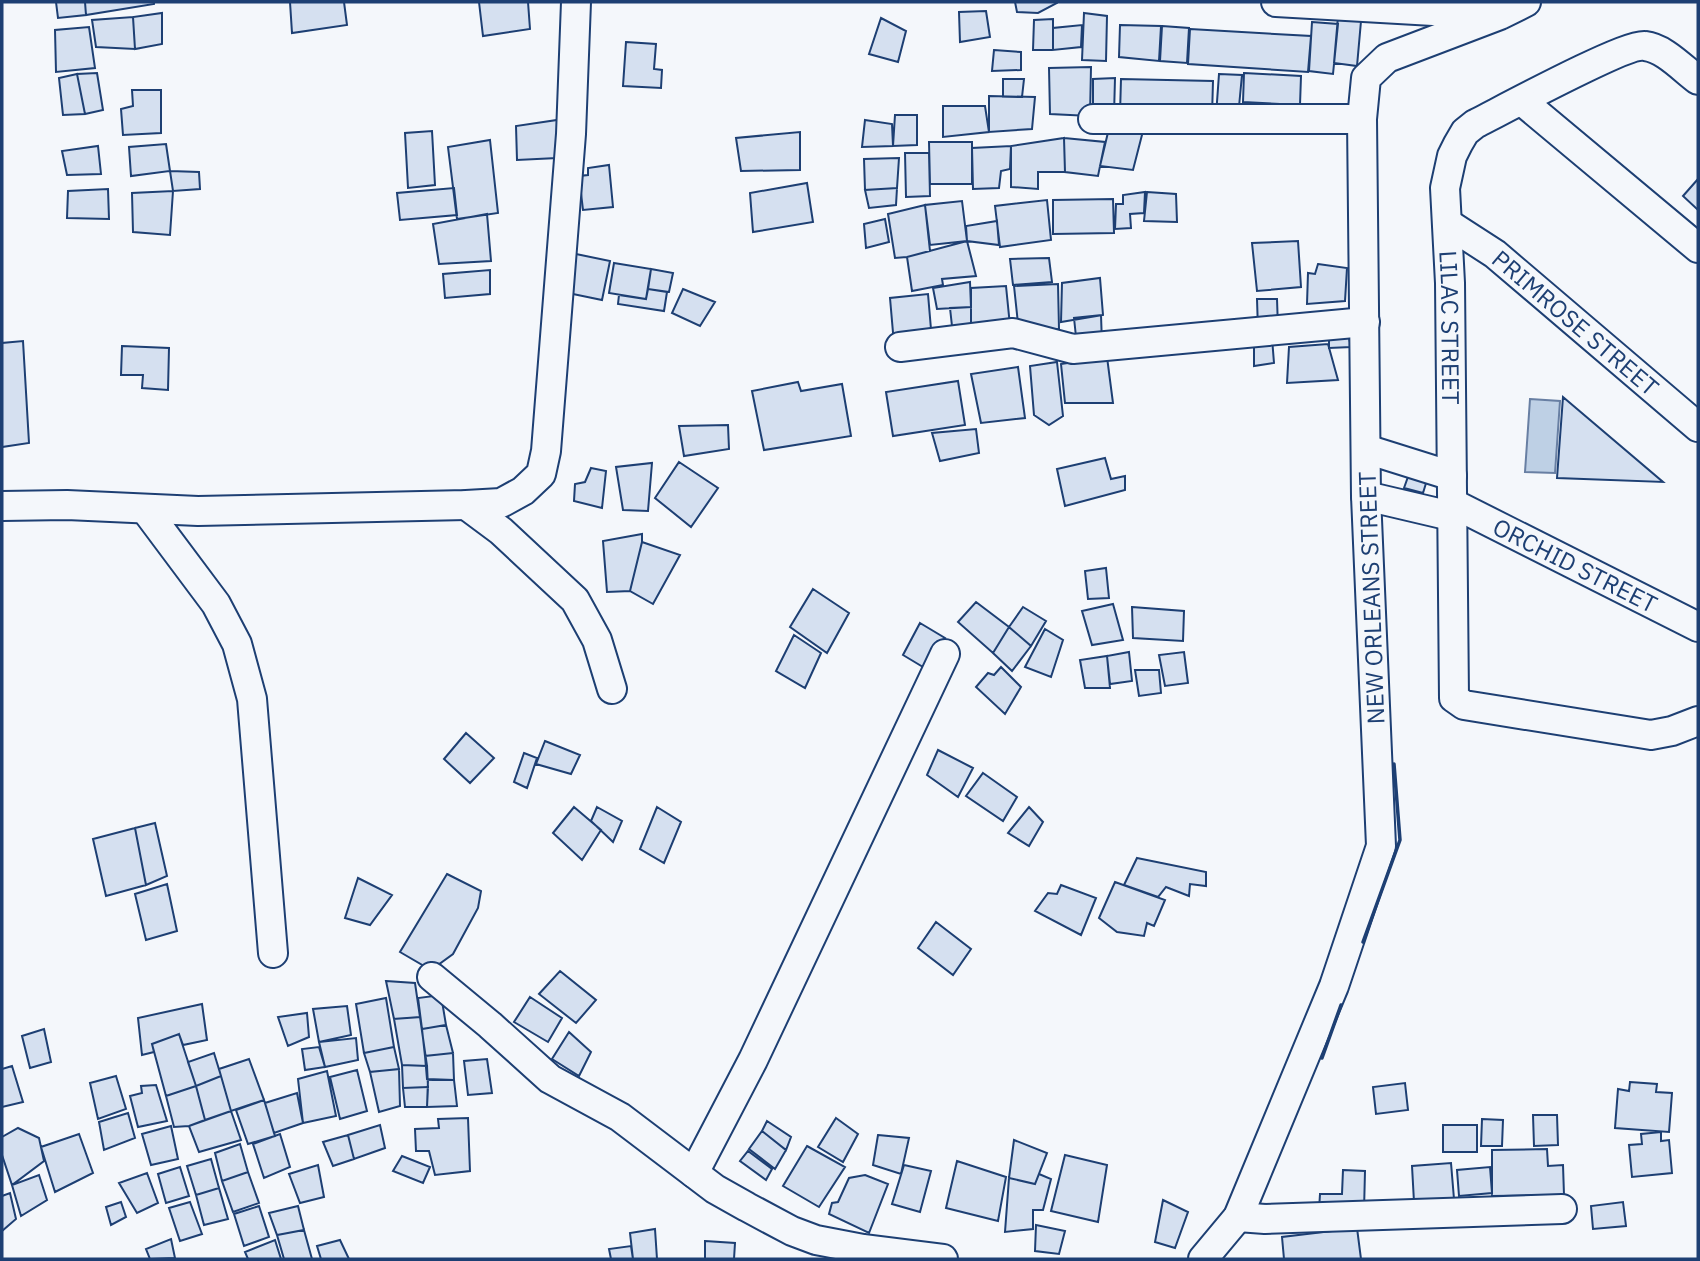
<svg xmlns="http://www.w3.org/2000/svg" width="1700" height="1261" font-family="'IBM Plex Sans',sans-serif">
  <style>
    .water { fill: #bed0e5; stroke: #687fa3; stroke-width: 2 }
    .building { fill: #d5e0f0; stroke: #1d3f73; stroke-width: 2 }
    .lines { fill: none; stroke-linecap: round; stroke-linejoin: round }
    .minor-casing { stroke: #1d3f73; stroke-width: 32 }
    .minor { stroke: #f4f7fb; stroke-width: 28 }
    .wall { stroke: #1d3f73; stroke-width: 3.5 }
    .labels { text-anchor: middle; dominant-baseline: central; stroke-width: 5; stroke-linejoin: round; paint-order: stroke }
    .street-label { font-size: 24px; fill: #1d3f73; stroke: #f4f7fb }
  </style>
  <rect width="100%" height="100%" fill="#f4f7fb"/>
  <path class="water" d="M1530,399L1560,401L1555,473L1525,472Z"/>
  <path class="building" d="M56,2H85L86,15L58,18Z
    M85,2H154V4L86,15Z
    M290,2H344L347,25L292,33Z
    M479,2H528L530,29L483,36Z
    M1015,2H1057V3L1038,13L1017,12Z
    M986,11L990,37L960,42L959,12Z
    M162,13V44L135,49L133,17Z
    M1084,13L1107,16L1106,61L1082,60Z
    M133,17L135,49L96,47L92,20Z
    M1338,17L1361,21L1357,66L1334,63Z
    M881,18L906,31L898,62L869,54Z
    M1053,19V50H1033L1034,20Z
    M1312,22L1338,24L1333,74L1309,71Z
    M1082,25L1081,47L1053,50V28Z
    M1120,25L1161,26L1159,61L1119,57Z
    M1162,26L1189,28L1187,63L1160,61Z
    M89,27L95,68L56,72L55,30Z
    M1190,29L1311,36L1308,72L1188,64Z
    M626,42L656,44L654,69L662,70L661,88L623,86Z
    M994,50L1021,52V70L992,71Z
    M1091,67L1090,116L1050,114L1049,68Z
    M97,73L103,110L85,114L77,74Z
    M1244,73L1301,76L1300,105L1243,102Z
    M77,74L85,114L63,115L59,78Z
    M1219,74L1242,75L1238,117L1216,116Z
    M1115,78L1114,115H1093V79Z
    M1003,79H1024L1022,97H1003Z
    M1121,79L1213,81L1212,116L1120,114Z
    M132,90H161V133L123,135L121,109L133,106Z
    M989,96L1035,97L1032,129L989,132Z
    M943,106H985L989,132L943,137Z
    M895,115H917V145L893,146Z
    M557,120V158L517,160L516,126Z
    M865,120L892,124L893,146L862,147Z
    M1110,124L1143,131L1133,170L1100,166Z
    M432,131L435,185L408,188L405,133Z
    M800,132V170L741,171L736,138Z
    M1064,138L1065,172H1038V189L1011,187V146Z
    M1064,138L1105,142L1098,176L1065,172Z
    M490,140L498,213L457,219L448,147Z
    M929,142H972V184H930Z
    M166,144L170,171L131,176L129,147Z
    M98,146L101,174L67,175L62,151Z
    M1011,146L1010,169L1001,171L999,188L973,189L972,148Z
    M905,153H929L930,196L906,197Z
    M899,158L897,188L865,190L864,159Z
    M609,165L613,207L583,210L579,176L588,175V168Z
    M170,171L199,172L200,189L173,191Z
    M1698,179V210L1683,196Z
    M807,183L813,222L753,232L750,193Z
    M454,188L457,215L400,220L397,193Z
    M897,188L896,205L869,208L865,190Z
    M108,189L109,219L67,218L68,191Z
    M173,191L170,235L133,232L132,193Z
    M1145,192L1144,213L1130,214L1131,228L1115,229L1116,204H1123V195Z
    M1147,192L1176,194L1177,222L1144,221Z
    M1113,199L1114,233L1053,234V200Z
    M1047,200L1051,240L1000,247L995,206Z
    M962,201L967,241L930,245L925,205Z
    M925,205L930,251L907,257L895,258L888,214Z
    M487,214L491,261L439,264L433,224Z
    M885,219L889,242L866,248L864,224Z
    M997,221L999,245L967,241L966,226Z
    M967,241L976,276L942,279L943,285L912,291L907,257Z
    M1298,241L1301,287L1257,291L1252,243Z
    M576,254L610,261L602,300L568,293Z
    M1049,258L1052,282L1013,285L1010,259Z
    M614,263L651,269L646,299L609,293Z
    M1318,264L1347,268L1345,301L1307,304L1308,273L1315,274Z
    M651,269L673,273L669,292L648,289Z
    M490,270V294L445,298L443,274Z
    M1100,278L1103,315L1061,322L1062,283Z
    M970,282L971,307L937,309L933,288Z
    M1058,284L1059,329L1019,333L1014,286Z
    M1006,286L1010,326L971,331V288Z
    M648,289L667,292L664,311L618,304L619,295L646,299Z
    M683,289L715,302L700,326L672,313Z
    M928,294L932,341L894,344L890,298Z
    M1257,299H1277L1278,328L1258,330Z
    M971,307V331L953,335L950,308Z
    M1101,315L1102,344L1077,346L1074,318Z
    M1329,332L1348,333L1351,347L1329,348Z
    M1272,338L1274,363L1254,366V340Z
    M23,341L29,443L2,447V343Z
    M1328,344L1338,380L1287,383L1289,347Z
    M122,346L169,348L168,390L142,388L143,375H121Z
    M1107,357L1113,403H1065L1061,364Z
    M1057,362L1063,416L1049,425L1034,415L1030,366Z
    M1018,367L1025,418L981,423L971,374Z
    M958,381L965,425L893,436L886,392Z
    M798,382L801,391L842,384L851,436L764,450L752,391Z
    M1563,397L1663,482L1557,478Z
    M728,425L729,449L684,456L679,426Z
    M976,429L979,453L940,461L932,433Z
    M1105,458L1111,479L1125,476V490L1065,506L1057,469Z
    M679,462L718,488L691,527L655,498Z
    M652,463L648,511L623,510L616,467Z
    M591,468L606,471L602,508L574,501L575,484L585,482Z
    M1409,474L1427,480L1423,493L1404,488Z
    M642,534V542L630,591L607,592L603,541Z
    M642,542L680,555L653,604L630,591Z
    M1106,568L1109,598L1088,599L1085,571Z
    M813,589L849,613L827,653L790,627Z
    M976,602L1009,627L993,653L958,622Z
    M1113,604L1123,640L1092,645L1082,611Z
    M1023,607L1046,621L1031,646L1009,627Z
    M1132,607L1184,611L1183,641L1133,638Z
    M920,623L945,638L923,667L903,655Z
    M1009,627L1031,646L1012,671L993,653Z
    M1045,629L1063,640L1051,677L1025,667Z
    M794,635L821,653L805,688L776,671Z
    M1129,652L1132,681L1110,684L1107,656Z
    M1184,652L1188,683L1165,686L1159,655Z
    M1107,656L1110,688H1085L1080,660Z
    M1001,667L1021,687L1005,714L976,687L988,673L994,675Z
    M1135,670H1159L1161,693L1139,696Z
    M466,733L494,758L470,783L444,759Z
    M545,741L580,755L571,774L536,764Z
    M938,750L973,768L958,797L927,775Z
    M524,753L537,758L527,788L514,782Z
    M983,773L1017,797L1003,821L966,796Z
    M574,807L601,830L582,860L553,833Z
    M597,807L622,821L613,842L591,821Z
    M657,807L681,822L664,863L640,849Z
    M1029,807L1043,822L1029,846L1008,833Z
    M155,823L167,876L146,885L135,828Z
    M135,828L146,885L106,896L93,839Z
    M1137,858L1206,872V886L1190,884L1189,896L1166,887L1158,897L1124,885Z
    M447,874L481,891L478,908L453,954L431,970L400,952Z
    M358,878L392,895L370,925L345,918Z
    M1115,882L1165,900L1154,926L1147,923L1144,936L1117,932L1099,918Z
    M167,884L177,931L146,940L135,894Z
    M1061,885L1096,898L1081,935L1035,911L1048,893L1057,894Z
    M936,922L971,949L953,975L918,948Z
    M560,971L596,1000L576,1023L539,994Z
    M386,981L415,983L420,1017L394,1019Z
    M441,995L446,1025L422,1029L418,998Z
    M530,997L562,1018L548,1042L514,1022Z
    M386,998L394,1047L364,1053L356,1004Z
    M202,1004L207,1040L183,1045L179,1034L152,1044L154,1052L142,1055L138,1018Z
    M347,1006L351,1035L319,1042L313,1009Z
    M307,1013L309,1037L288,1046L278,1017Z
    M420,1017L427,1066L402,1065L394,1019Z
    M446,1025L453,1053L425,1056L422,1029Z
    M44,1029L51,1062L30,1068L22,1036Z
    M569,1032L591,1052L579,1076L552,1059Z
    M179,1034L196,1086L166,1096L152,1044Z
    M356,1038L358,1060L325,1067L319,1042Z
    M319,1047L325,1067L305,1070L302,1049Z
    M394,1047L399,1069L370,1072L364,1053Z
    M214,1053L221,1076L196,1086L188,1062Z
    M453,1053L454,1080L427,1079L425,1056Z
    M249,1059L264,1100L231,1111L219,1069Z
    M487,1059L492,1093L468,1095L464,1061Z
    M402,1065L427,1066L428,1087L403,1088Z
    M12,1066L23,1102L2,1107V1069Z
    M399,1069L400,1106L379,1112L370,1072Z
    M357,1070L367,1111L340,1119L330,1077Z
    M327,1071L336,1116L303,1123L298,1079Z
    M116,1076L126,1109L98,1119L90,1083Z
    M221,1076L231,1111L205,1120L196,1086Z
    M428,1080H454L457,1106L427,1107Z
    M1630,1082L1657,1084L1656,1092L1672,1093L1669,1132L1615,1128L1618,1089L1629,1091Z
    M1405,1083L1408,1110L1376,1114L1373,1087Z
    M156,1085L167,1121L138,1127L130,1096L142,1093L141,1086Z
    M196,1086L205,1120L189,1126L174,1127L166,1096Z
    M428,1087L427,1107H405L403,1088Z
    M297,1093L303,1123L274,1133L265,1103Z
    M264,1100L275,1136L248,1144L236,1110Z
    M231,1111L241,1140L199,1152L189,1126Z
    M128,1113L135,1138L104,1150L99,1122Z
    M1533,1115H1557L1558,1145L1534,1146Z
    M468,1118L470,1171L435,1175L429,1151H416L415,1129L439,1128L438,1119Z
    M836,1118L858,1134L843,1162L818,1147Z
    M1482,1119L1503,1120L1502,1146H1481Z
    M767,1121L791,1137L786,1150L762,1131Z
    M380,1125L385,1148L354,1159L348,1135Z
    M1443,1125H1477V1152H1443Z
    M171,1126L178,1159L151,1165L142,1134Z
    M18,1128L39,1138L44,1161L12,1185L2,1155V1137Z
    M762,1131L786,1150L775,1169L749,1149Z
    M1661,1132V1141L1669,1140L1672,1173L1632,1177L1629,1145L1642,1144L1641,1134Z
    M79,1134L93,1173L55,1192L41,1147Z
    M280,1134L290,1167L264,1178L253,1144Z
    M348,1135L354,1159L333,1166L323,1142Z
    M878,1135L909,1138L901,1174L873,1165Z
    M1014,1140L1047,1153L1035,1184L1009,1178Z
    M240,1144L248,1172L222,1181L215,1153Z
    M807,1146L845,1167L819,1207L783,1186Z
    M1547,1149L1548,1166L1563,1165L1564,1195L1492,1196V1150Z
    M748,1151L772,1169L766,1180L740,1161Z
    M1065,1155L1107,1165L1098,1222L1051,1211Z
    M402,1156L430,1167L423,1183L393,1171Z
    M211,1159L219,1188L196,1195L187,1166Z
    M957,1161L1006,1177L998,1221L946,1208Z
    M1451,1163L1454,1199L1414,1202L1412,1166Z
    M318,1165L324,1197L300,1203L289,1174Z
    M904,1165L931,1171L920,1212L892,1204Z
    M180,1167L189,1196L166,1203L158,1174Z
    M1490,1167L1492,1193L1459,1196L1457,1170Z
    M1343,1170L1365,1171L1364,1211L1319,1210L1320,1194H1342Z
    M248,1172L259,1203L233,1212L222,1181Z
    M147,1173L158,1203L137,1213L119,1183Z
    M1039,1174L1051,1179L1043,1210H1033V1229L1005,1232L1009,1178L1035,1184Z
    M39,1175L47,1200L21,1216L12,1185Z
    M865,1175L888,1184L869,1233L829,1214L832,1203L838,1202L849,1178Z
    M219,1188L228,1219L204,1225L196,1195Z
    M10,1193L16,1219L2,1231V1196Z
    M1163,1200L1188,1212L1175,1248L1155,1242Z
    M121,1202L126,1217L111,1225L106,1207Z
    M190,1202L202,1234L180,1241L169,1208Z
    M1623,1202L1626,1226L1593,1229L1591,1206Z
    M259,1206L269,1237L244,1246L234,1214Z
    M298,1206L304,1230L277,1235L269,1213Z
    M1036,1225L1065,1231L1059,1254L1035,1251Z
    M1357,1228L1361,1259H1284L1282,1237Z
    M655,1229L657,1259H633L630,1233Z
    M304,1230L312,1259H284L277,1235Z
    M171,1239L175,1258L150,1259L146,1249Z
    M275,1240L281,1259H248L245,1252Z
    M340,1240L349,1259H321L317,1246Z
    M705,1241L735,1243L734,1259H705Z
    M631,1246L633,1259H611L609,1249Z"/>
  <g class="lines">
    <g class="minor-casing">
      <g id="minor">
        <path d="M1276,2L1486,14"/>
        <path id="s1" d="M1698,80C1683,69 1664,48 1645,46C1626,43 1501,111 1475,124L1465,132L1458,144L1452,156L1445,188L1450,283L1454,698L1464,705L1651,735L1672,731L1698,721"/>
        <path d="M1522,101L1698,248"/>
        <path d="M1093,119H1362"/>
        <path id="s2" d="M1447,223L1495,254L1698,427"/>
        <path d="M900,347L1013,333L1073,349L1365,322"/>
        <path d="M1366,449L1452,476"/>
        <path d="M1366,496L1451,516"/>
        <path id="s3" d="M1452,503L1698,627"/>
        <path d="M466,505L501,531L575,600L597,640L612,689"/>
        <path d="M2,506L67,505L198,511L466,505L501,503L523,491L541,474L546,451L571,134L576,2"/>
        <path d="M145,509L216,604L237,644L252,699L273,953"/>
        <path d="M432,977L490,1025L550,1079L620,1117L715,1189L747,1207L792,1231L816,1240L863,1249L943,1259"/>
        <path d="M694,1173L753,1060L945,654"/>
        <path d="M1238,1217L1265,1219L1562,1209"/>
        <path d="M1203,1259L1238,1217L1334,986L1381,846L1366,496L1362,119L1366,78L1387,58L1500,15L1526,2"/>
      </g>
    </g>
    <use href="#minor" class="minor"/>
    <path class="wall" d="M1363,942L1400,840L1394,764
      M1322,1058L1341,1005"/>
  </g>
  <g class="labels">
    <g class="street-label">
      <text stroke="none"><textPath href="#s2" startOffset="163">PRIMROSE STREET</textPath></text>
      <text stroke="none"><textPath href="#s1" startOffset="464">LILAC STREET</textPath></text>
      <text stroke="none"><textPath href="#s3" startOffset="138">ORCHID STREET</textPath></text>
      <text transform="translate(1371 598) rotate(-92)">NEW ORLEANS STREET</text>
    </g>
  </g>
  <rect width="1700" height="1261" fill="none" stroke="#1d3f73" stroke-width="7"/>
</svg>
